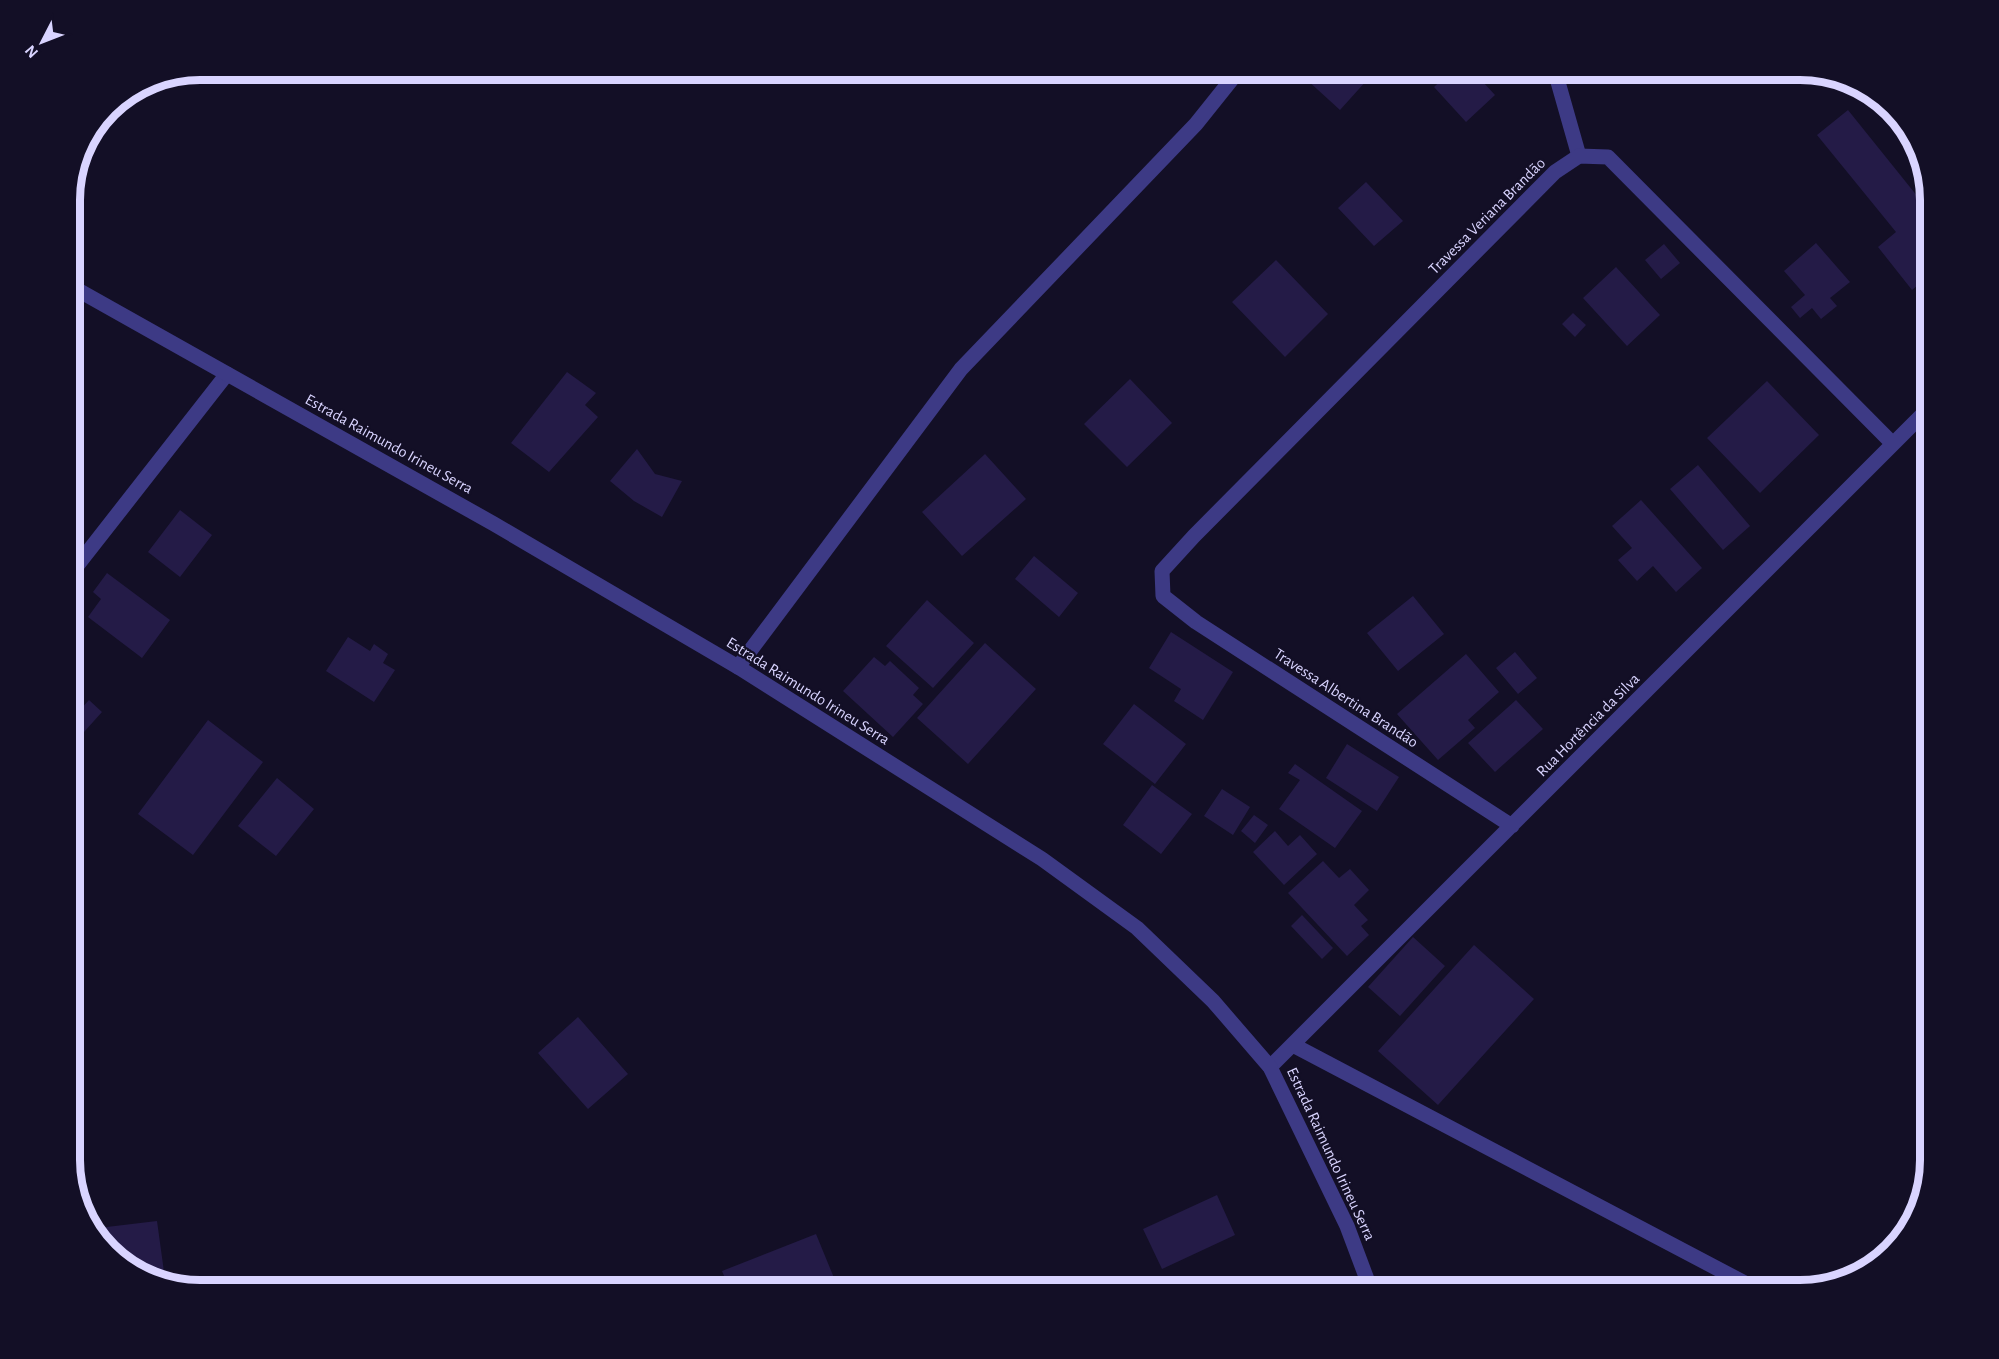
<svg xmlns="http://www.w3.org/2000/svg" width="1999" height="1359" font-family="'Alegreya Sans',sans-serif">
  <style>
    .building { fill: #241b47 }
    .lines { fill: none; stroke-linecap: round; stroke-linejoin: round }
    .service { stroke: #3d3a85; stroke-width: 15 }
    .minor { stroke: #3d3a85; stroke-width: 15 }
    .tertiary { stroke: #3d3a85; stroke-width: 15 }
    .labels { text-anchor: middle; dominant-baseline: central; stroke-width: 4.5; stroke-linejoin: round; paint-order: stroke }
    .street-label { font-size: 16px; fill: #d9d4ff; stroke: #130f26 }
    .rim { fill: none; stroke: #d9d4ff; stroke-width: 8 }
  </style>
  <rect width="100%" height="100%" fill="#130f26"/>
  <path class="building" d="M1295,69H1377L1340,110Z
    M1453,69H1471L1495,95L1466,122L1434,87Z
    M1848,110L1930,212V275L1912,290L1878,247L1896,232L1817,135Z
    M1366,182L1403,221L1374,246L1338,208Z
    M1816,243L1850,282L1830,298L1837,306L1821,319L1812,308L1800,318L1791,307L1805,295L1784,271Z
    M1664,244L1680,263L1661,279L1645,260Z
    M1276,260L1328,314L1285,357L1232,302Z
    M1616,267L1660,315L1627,346L1583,298Z
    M1573,313L1586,325L1575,337L1562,324Z
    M567,372L596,393L585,405L598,417L549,472L511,443Z
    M1130,379L1172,423L1127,467L1084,424Z
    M1767,381L1819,435L1760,493L1707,438Z
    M637,449L655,474L682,481L662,517L634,501L610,481Z
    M985,454L1026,499L962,556L922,512Z
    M1698,465L1750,526L1723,550L1670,489Z
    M1641,500L1702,568L1676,592L1653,566L1637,581L1618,560L1632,548L1612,526Z
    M180,510L212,535L180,577L148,552Z
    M1034,556L1078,593L1059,617L1015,579Z
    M107,573L170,620L142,658L88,617L101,599L93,592Z
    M1413,596L1444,634L1398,671L1367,633Z
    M927,600L974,643L933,688L886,646Z
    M1171,632L1233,672L1203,720L1174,701L1181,689L1149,668Z
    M348,637L370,651L374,644L388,654L383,663L395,670L374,702L326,671Z
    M985,643L1036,689L968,764L917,718Z
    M1515,652L1537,678L1518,694L1496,668Z
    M1466,654L1499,692L1468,720L1475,728L1438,760L1397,714Z
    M874,657L885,666L890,661L919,688L913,695L923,704L893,737L843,691Z
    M89,700L102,712L75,742L69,737V722Z
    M1516,700L1543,729L1495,772L1468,743Z
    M1134,704L1186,744L1155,784L1103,744Z
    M208,720L263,762L193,855L138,814Z
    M1347,744L1399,777L1377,811L1326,778Z
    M1295,764L1362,811L1335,848L1279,809L1300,780L1288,773Z
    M277,778L314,809L276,856L238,826Z
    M1152,785L1192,814L1161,854L1123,825Z
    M1222,789L1250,807L1233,835L1204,816Z
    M1254,815L1268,825L1255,843L1241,831Z
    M1275,831L1288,846L1300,835L1317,854L1284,885L1253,852Z
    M1323,861L1339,878L1350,869L1369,890L1354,905L1368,920L1361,926L1369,935L1347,956L1288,893Z
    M1302,915L1333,948L1322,959L1291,926Z
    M1413,937L1445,966L1400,1016L1368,987Z
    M1474,945L1534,999L1438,1105L1378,1051Z
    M578,1017L628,1074L588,1109L538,1053Z
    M1217,1195L1235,1235L1162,1269L1143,1229Z
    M157,1221L165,1279L127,1268L90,1229Z
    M816,1234L839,1290H730L722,1271Z"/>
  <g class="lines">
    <path class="service" d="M1558,82L1579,156"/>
    <path class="minor" d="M69,576L227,374
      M738,667L961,369L1196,124L1240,69
      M1512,826L1196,622L1163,596L1162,571L1194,536L1555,172L1579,156L1608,157L1893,444
      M1293,1045L1758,1290
      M1270,1067L1930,407"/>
    <path class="tertiary" d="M69,285L494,524L738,667L1042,859L1137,928L1213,1001L1270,1067L1347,1226L1371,1290"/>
  </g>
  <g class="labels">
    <g class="street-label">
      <text transform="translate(1487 216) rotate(-45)">Travessa Veriana Brandão</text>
      <text transform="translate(389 444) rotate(29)">Estrada Raimundo Irineu Serra</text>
      <text transform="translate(808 691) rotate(32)">Estrada Raimundo Irineu Serra</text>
      <text transform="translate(1346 698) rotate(33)">Travessa Albertina Brandão</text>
      <text transform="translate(1588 725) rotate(-45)">Rua Hortência da Silva</text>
      <text transform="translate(1331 1154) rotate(65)">Estrada Raimundo Irineu Serra</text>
    </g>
  </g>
  <path d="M0 0H1999V1359H0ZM200 80H1800A120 120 0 0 1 1920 200V1160A120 120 0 0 1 1800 1280H200A120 120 0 0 1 80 1160V200A120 120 0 0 1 200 80Z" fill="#130f26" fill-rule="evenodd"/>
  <path class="rim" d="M200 80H1800A120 120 0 0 1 1920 200V1160A120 120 0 0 1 1800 1280H200A120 120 0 0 1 80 1160V200A120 120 0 0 1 200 80Z"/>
  <g transform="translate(42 42) rotate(228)" stroke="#130f26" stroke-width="4.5" paint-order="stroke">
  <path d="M0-4.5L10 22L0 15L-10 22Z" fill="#d9d4ff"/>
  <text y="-9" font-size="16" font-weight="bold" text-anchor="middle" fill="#d9d4ff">N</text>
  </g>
</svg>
